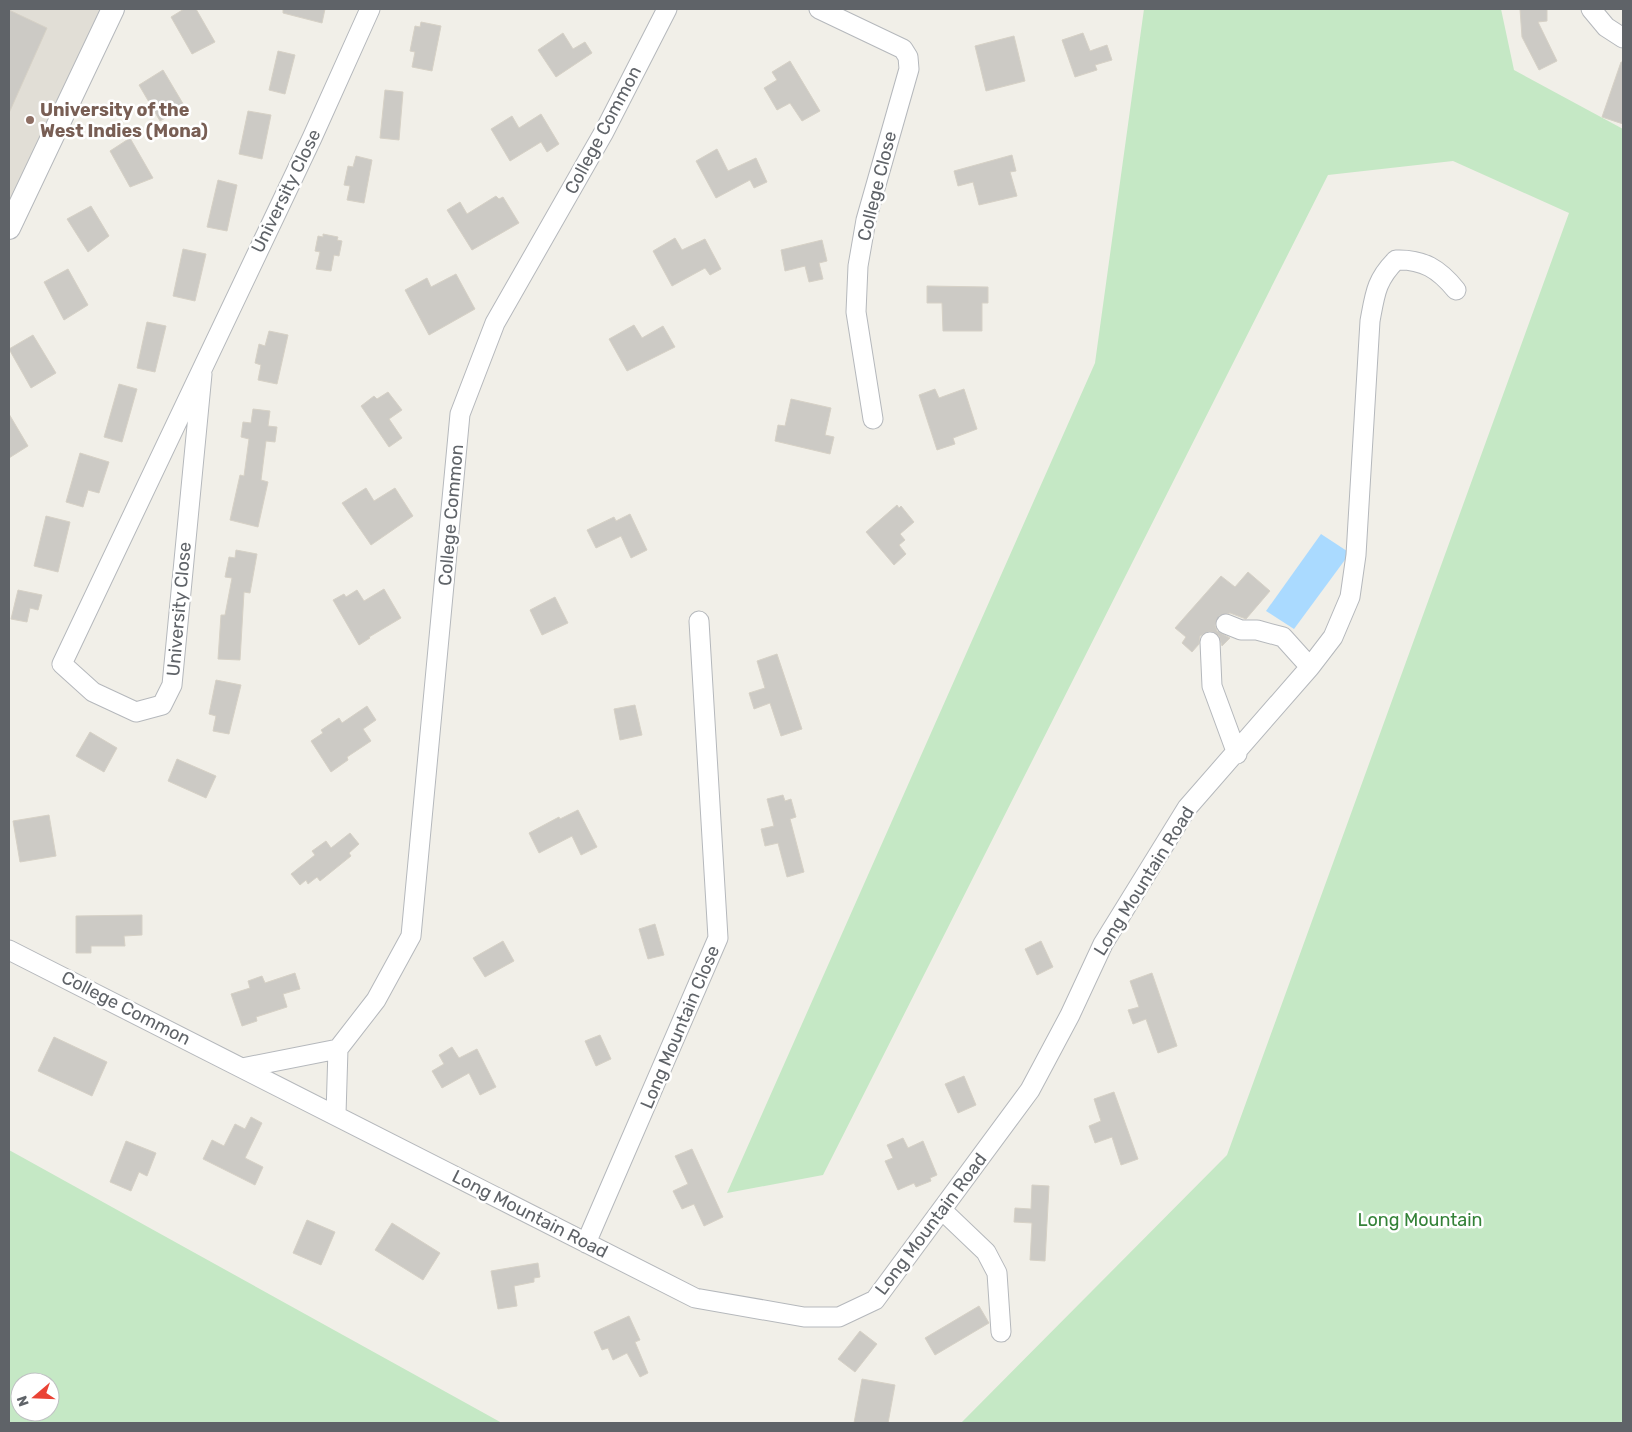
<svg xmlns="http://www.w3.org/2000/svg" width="1632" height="1432" font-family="Rubik,sans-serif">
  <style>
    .education { fill: #e1ded6 }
    .green { fill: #c5e8c5; fill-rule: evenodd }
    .water { fill: #aadaff }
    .building { fill: #cccac5; stroke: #d6d1c6 }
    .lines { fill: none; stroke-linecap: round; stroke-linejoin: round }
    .minor-casing { stroke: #b5b8bc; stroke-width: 21 }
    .tertiary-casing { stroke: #b5b8bc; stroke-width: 24 }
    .minor { stroke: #fff; stroke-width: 19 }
    .tertiary { stroke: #fff; stroke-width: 22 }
    .education-dot { fill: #8d6e63; stroke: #fff; stroke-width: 2 }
    .labels { text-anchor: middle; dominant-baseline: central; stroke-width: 5; stroke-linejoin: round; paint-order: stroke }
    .education-label { font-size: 18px; font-weight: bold; fill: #785e54; stroke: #fff; text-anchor: start }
    .street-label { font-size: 18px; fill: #5f6368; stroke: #fff }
    .park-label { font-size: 18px; fill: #348238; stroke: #fff }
  </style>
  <rect width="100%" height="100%" fill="#f1efe8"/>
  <path class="education" d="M9,9H104L9,212Z"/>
  <path class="green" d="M1144,9H1501L1514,70L1623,129V1423H961L1227,1155L1569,213L1453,161L1328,175L823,1175L727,1193L1095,363Z
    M9,1150L502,1423H9ZM20,1382H50V1412H20Z"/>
  <path class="water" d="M1321,534L1350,553L1294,629L1266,611Z"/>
  <path class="building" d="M184,9H196L215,42L192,54L171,17Z
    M283,9H325L322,23L283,13Z
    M1520,9H1547V21L1538,22L1557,61L1539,70L1522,37Z
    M9,10L47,28L9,113Z
    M421,22L441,26L432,71L412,67L415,52L410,51L415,26L420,27Z
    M563,33L573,49L585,42L592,53L556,77L538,50Z
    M1083,33L1090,51L1107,45L1112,60L1095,65L1097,70L1075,77L1062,40Z
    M1014,36L1025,81L986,91L975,46Z
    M278,51L295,55L285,94L269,90Z
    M790,61L820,111L802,121L790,103L777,110L764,88L777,80L772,72Z
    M1621,62H1623V124L1602,117Z
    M163,70L185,107L160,121L139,85Z
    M385,90L403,92L399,140L380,138Z
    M248,111L271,115L262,159L239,154Z
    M541,114L559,144L547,152L541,142L510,161L491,129L512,116L519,128Z
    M130,138L153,178L130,187L110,151Z
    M717,149L728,171L756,158L767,182L754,188L750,180L716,198L696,161Z
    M1012,155L1016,171L1010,172L1017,196L979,205L973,182L958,186L954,171Z
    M356,156L372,160L364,203L347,200L350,186L344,185L348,166L353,167Z
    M218,180L237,185L227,231L207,227Z
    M496,196L499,199L503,197L519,223L472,250L447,210L460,202L467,214Z
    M91,206L109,236L88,252L67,219Z
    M323,234L338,237L337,240L342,241L339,256L334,255L331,271L316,269L320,252L315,251L318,236L323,237Z
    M675,238L682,250L705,239L721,269L710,275L705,268L672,286L653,251Z
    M822,240L827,261L819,263L823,279L809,282L805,266L785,271L781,250Z
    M183,249L206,254L195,301L173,296Z
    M68,269L88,305L64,320L44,282Z
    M456,274L475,309L429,335L405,290L427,278L431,287Z
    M927,286L988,287V303H982V331H943L942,303H927Z
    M147,322L166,326L155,372L137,368Z
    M634,325L642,338L663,326L675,347L627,371L609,339Z
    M269,331L288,335L277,384L258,380L261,365L255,363L259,344L265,346Z
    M33,335L56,373L31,388L9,349Z
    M119,384L137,389L122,442L104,437Z
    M935,389L939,398L964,389L977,429L953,438L955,444L937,450L919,395Z
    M388,392L402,410L389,419L402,438L389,447L361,406L374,396L377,399Z
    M791,399L831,408L825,435L834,437L830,454L775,441L778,425L785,426Z
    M253,409L270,411L268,426L277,427L275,442L266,441L261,480L268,482L258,527L230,520L240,475L244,476L249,439L241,437L243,422L251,423Z
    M9,414L28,446L9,458Z
    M80,453L109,462L99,493L88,490L83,507L66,502Z
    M366,488L374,501L395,488L413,516L371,545L342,503Z
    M897,505L899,508L901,506L914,522L900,534L905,540L899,545L906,554L894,565L866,532Z
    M630,514L647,550L631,558L621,536L596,548L587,530L614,517L616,521Z
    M46,516L70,522L58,572L34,566Z
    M236,550L257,554L250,593L244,592L240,660L218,659L221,615H225L232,578L225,577L229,557L235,558Z
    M1248,572L1270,591L1246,619L1230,613L1219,616L1215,625L1217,631L1230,638L1222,646L1219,636L1210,631L1200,636L1199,644L1192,652L1182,643L1186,637L1175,628L1221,576L1235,587Z
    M384,589L401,618L369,637L370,638L359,645L333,600L344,594L346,597L357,590L364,601Z
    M18,590L42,595L38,610L30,608L27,622L11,619Z
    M555,597L568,623L542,635L530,610Z
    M777,654L802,729L781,736L770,703L754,709L749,693L765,688L757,661Z
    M216,680L241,685L229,734L213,731L216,716L209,714Z
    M635,705L642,735L620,740L614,709Z
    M367,706L376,720L363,729L371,741L347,757L348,760L331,772L311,741L323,733L321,730L339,718L342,723Z
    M90,732L117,748L104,772L76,756Z
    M177,759L216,776L206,798L168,781Z
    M783,795L785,801L791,799L796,817L790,819L804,872L787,877L778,843L765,846L761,829L774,826L767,799Z
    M578,810L597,847L581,855L572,836L539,853L529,833L559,817L560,819Z
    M49,815L56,856L20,862L13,821Z
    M350,833L359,844L349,853L351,856L320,881L317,877L308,884L306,880L300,885L291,874L315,855L312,851L326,841L331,848Z
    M142,915V935L124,936L125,946H91V953H76V916Z
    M655,924L664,955L648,959L639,929Z
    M503,941L514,961L485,977L473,958Z
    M1041,941L1053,967L1037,975L1025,949Z
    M295,973L300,989L283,994L287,1007L256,1017L257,1021L242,1026L231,994L250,988L248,981L262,976L265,983Z
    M1152,973L1177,1046L1158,1053L1146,1019L1133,1024L1128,1010L1139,1007L1130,981Z
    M600,1035L611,1059L596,1066L585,1041Z
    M54,1037L107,1062L92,1096L38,1071Z
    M452,1047L459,1058L477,1049L496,1087L480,1095L469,1073L442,1088L432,1071L444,1064L439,1055Z
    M964,1076L976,1105L958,1113L945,1084Z
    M1114,1092L1138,1159L1121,1165L1112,1137L1095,1143L1089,1126L1101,1121L1094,1099Z
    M251,1117L262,1123L245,1158L263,1167L255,1185L203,1159L212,1140L224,1146L235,1124L245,1129Z
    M903,1138L908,1148L923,1141L937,1175L930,1178L931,1181L916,1187L914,1183L898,1190L885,1161L893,1158L887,1145Z
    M126,1141L156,1153L147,1176L139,1172L131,1191L110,1182Z
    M692,1149L723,1217L704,1226L694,1204L682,1209L673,1191L688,1184L675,1156Z
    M1032,1185L1049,1186L1045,1261L1030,1260L1032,1223L1014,1222L1015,1208L1031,1209Z
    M307,1220L335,1232L321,1265L293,1253Z
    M392,1223L440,1253L423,1280L375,1250Z
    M538,1263L540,1277L534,1278V1282L514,1286L517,1306L498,1309L491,1271Z
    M979,1306L989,1323L935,1355L925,1338Z
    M629,1316L640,1340L635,1342L648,1373L640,1377L627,1353L613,1360L608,1348L602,1350L594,1332Z
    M860,1331L877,1344L855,1372L838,1359Z
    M862,1379L895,1385L888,1423H854Z"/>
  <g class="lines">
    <g class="minor-casing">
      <path id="minor" d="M819,9L903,49L908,57L909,69L866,220L858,266L856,312L873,419
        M1591,9L1606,27L1623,38
        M202,374L172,685L162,705L136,712L93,692L62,664L312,138L370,9
        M1210,642L1212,686L1237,754
        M1310,667L1333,637L1350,597L1356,555L1370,321C1375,294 1376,280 1396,260C1423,259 1439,269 1456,290
        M9,950L695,1298L804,1317H839L875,1300L1030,1090L1070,1015L1103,944L1187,808L1310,667L1283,637L1257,630H1241L1226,624
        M242,1068L338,1049
        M336,1114L338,1049L376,1000L411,936L460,414L495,323L604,132L667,9
        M942,1210L986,1252L997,1273L1001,1332
        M586,1243L718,938L699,621"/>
    </g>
    <g class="tertiary-casing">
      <path id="tertiary" d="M9,228L113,9"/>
    </g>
    <use href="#minor" class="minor"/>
    <use href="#tertiary" class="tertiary"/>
  </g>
  <circle class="education-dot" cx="30" cy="120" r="5"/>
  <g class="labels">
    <g class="education-label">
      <text x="40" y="110">University of the<tspan x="40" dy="21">West Indies (Mona)</tspan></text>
    </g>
    <g class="street-label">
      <text transform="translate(603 130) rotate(-62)">College Common</text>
      <text transform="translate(877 186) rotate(-76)">College Close</text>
      <text transform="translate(286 191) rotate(-64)">University Close</text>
      <text transform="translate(451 515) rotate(-85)">College Common</text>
      <text transform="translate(179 609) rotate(-85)">University Close</text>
      <text transform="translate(1144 881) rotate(-58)">Long Mountain Road</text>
      <text transform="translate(126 1008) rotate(27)">College Common</text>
      <text transform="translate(680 1027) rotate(-67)">Long Mountain Close</text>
      <text transform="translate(530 1214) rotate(27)">Long Mountain Road</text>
      <text transform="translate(931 1224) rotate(-53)">Long Mountain Road</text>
    </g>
    <g class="park-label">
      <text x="1420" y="1220">Long Mountain</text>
    </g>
  </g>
  <rect width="1632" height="1432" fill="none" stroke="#5f6368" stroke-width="20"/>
  <g transform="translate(35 1397) rotate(251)"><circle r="24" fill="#ffffff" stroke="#bfc1c3"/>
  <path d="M0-4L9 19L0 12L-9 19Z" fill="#ea4335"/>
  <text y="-8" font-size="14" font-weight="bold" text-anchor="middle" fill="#5f6368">N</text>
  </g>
</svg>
